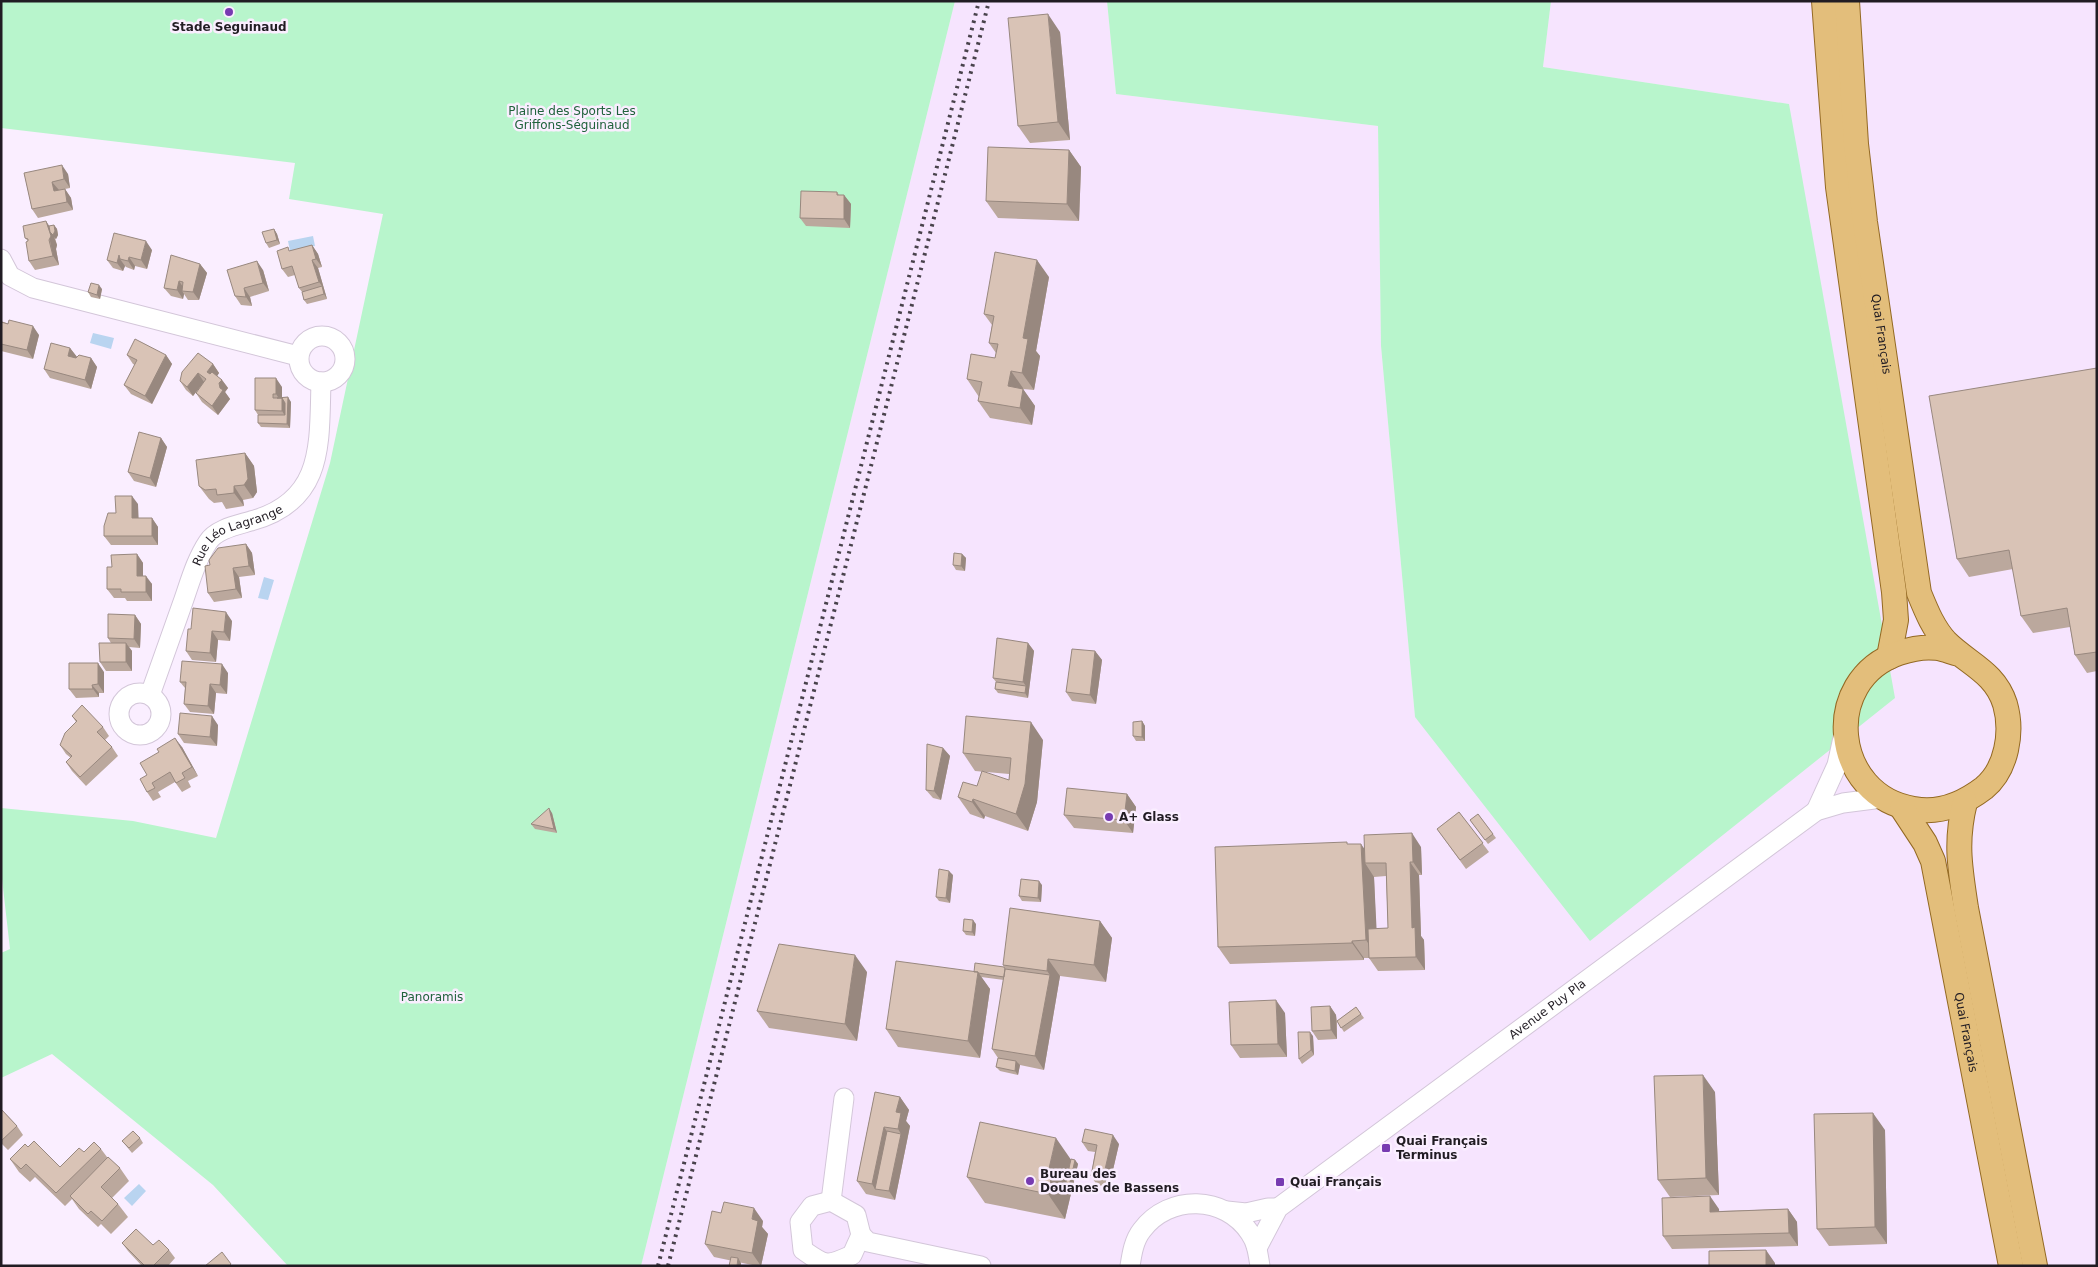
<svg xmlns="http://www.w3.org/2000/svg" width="2098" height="1267" font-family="'DejaVu Sans',sans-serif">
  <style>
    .built { fill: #f6e4fe }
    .green { fill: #b8f5cc }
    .water { fill: #b9d4f0 }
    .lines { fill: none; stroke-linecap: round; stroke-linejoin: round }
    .minor-casing { stroke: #d3c6d9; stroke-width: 21 }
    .major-casing { stroke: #936923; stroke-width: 26 }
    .minor { stroke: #fff; stroke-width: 19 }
    .major { stroke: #e3be7b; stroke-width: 24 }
    .rail { stroke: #49434c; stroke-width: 4; stroke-dasharray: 2.5 5; stroke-linecap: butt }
    .wall { fill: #bba89d; fill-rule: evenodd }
    .shaded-wall { fill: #98887f }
    .building { fill: #d9c3b6; stroke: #98887f }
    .poi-dot { fill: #773bb1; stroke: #faeeff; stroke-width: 2 }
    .labels { text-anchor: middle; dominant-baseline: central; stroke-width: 5; stroke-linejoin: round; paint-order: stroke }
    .poi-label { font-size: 12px; font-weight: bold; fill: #211c23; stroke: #faeeff; text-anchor: start }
    .park-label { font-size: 12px; fill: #20623c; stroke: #faeeff }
    .street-label { font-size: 12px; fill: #211c23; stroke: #faeeff }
  </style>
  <rect width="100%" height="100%" fill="#faeeff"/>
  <path class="built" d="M955,1H1107L1116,94L1378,126L1381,346L1415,717L1789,104L1543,67L1551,1H2097V1266H641Z"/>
  <path class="green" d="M1,1H955L641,1266H288L213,1185L52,1054L1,1078V953L10,949L1,870V808L133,821L216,838L330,463L383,214L289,199L295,163L1,128Z
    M1107,1H1551L1543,67L1789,104L1895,698L1590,941L1415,717L1381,346L1378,126L1116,94Z"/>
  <path class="water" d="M313,236L315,246L290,251L288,241Z
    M93,333L114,338L111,349L90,343Z
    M264,577L274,580L268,600L258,598Z
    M139,1184L146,1191L132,1206L124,1198Z"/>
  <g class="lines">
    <g class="minor-casing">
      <g id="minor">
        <path d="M1,259L10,276L33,288L298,356"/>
        <circle cx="322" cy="359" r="23"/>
        <circle cx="140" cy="714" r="21"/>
        <path id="s1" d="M150,695C161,664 172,633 183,602C190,582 196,560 208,542C216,529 238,525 251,521C325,501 319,443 321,382"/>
        <path d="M1816,811L1837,765L1844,733"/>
        <path d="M831,1201L856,1215L861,1235L852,1255C826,1267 826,1266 803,1250L800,1222L812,1206Z"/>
        <path d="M831,1201L844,1098"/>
        <path d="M1227,1211L1246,1213L1268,1208H1278"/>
        <path d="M861,1235L868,1242L981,1266"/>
        <path id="s2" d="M1257,1248L1278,1208L1816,811L1843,803L1882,798"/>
        <path d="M1130,1266C1132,1253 1134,1240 1142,1230C1169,1194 1225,1195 1250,1233C1257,1243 1258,1254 1260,1266"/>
      </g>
    </g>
    <g class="major-casing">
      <g id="major">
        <path d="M1824,1L1838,187L1894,592L1896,620L1889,657"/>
        <path id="s3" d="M1847,1L1856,144L1865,222L1919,593C1926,610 1933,628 1946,642C1968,664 1995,672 2005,704C2013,732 2007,769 1984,788C1963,804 1940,814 1914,809C1832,796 1820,680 1899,653C1911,649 1924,646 1937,648C1944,649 1951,652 1959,654"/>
        <path d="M1965,802C1955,842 1960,868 1966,908L2035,1266"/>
        <path id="s4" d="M1902,808L1925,843L1933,861L2011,1266"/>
      </g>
    </g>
    <use href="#minor" class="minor"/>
    <use href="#major" class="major"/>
    <path class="rail" d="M658,1266L979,1
      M668,1266L989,1"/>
  </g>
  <path class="wall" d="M1060,32L1070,140L1030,143L1018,126Z
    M1069,150L1081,167L1079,221L998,218L986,201Z
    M24,173L68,174L70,188L65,189L71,198L73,210L38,218L32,209Z
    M837,192L839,195H844L851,204L850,228L806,226L800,218Z
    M54,225L57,229L58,235L56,239L55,238L57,245L56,249L59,265L35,270L29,261L28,241L25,238L49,226Z
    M274,229L277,234L280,244L269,248L266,243Z
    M312,245L318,254L322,267L318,268L327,299L307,304L304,300L302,292L299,288L295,275L288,277L282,269L291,251Z
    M152,250L147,269L135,266L134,270L126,267L125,266L123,271L113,268L107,260Z
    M200,264L207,273L199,300H188L184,294L183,299L171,296L164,288Z
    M263,270L269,291L250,297L252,306L241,305L235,296Z
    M1049,277L1036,351L1040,356L1034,390L1023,389L1035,406L1032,425L990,418L978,401L979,397L967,379L995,358L996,353L989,343L992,325L984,314Z
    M102,289L100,299L91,297L88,292Z
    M1,321L39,335L33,359L1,351Z
    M70,348L77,357L91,358L97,367L91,389L50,378L44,369Z
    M127,355H166L172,364L152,404L131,394L124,385L135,365L133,364Z
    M213,364L219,373L217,376L222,380L228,388L225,392L230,399L218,415L202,402L196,393L204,382L193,396L186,390L180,381Z
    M2097,368V671L2087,673L2075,655L2070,627L2033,633L2021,616L2013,569L1969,577L1957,559Z
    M255,378L282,387V398L291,402L290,428L261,427L258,423V415L255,410Z
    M161,438L167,447L156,487L134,481L128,472Z
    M245,453L254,466L257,492L253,498L243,500L244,506L226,509L222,502L214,503L209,499L199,486Z
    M138,504V518H152L158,527V545H111L104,536L116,513Z
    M246,544L252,553L255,575L239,577L242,598L214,602L208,593L210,565Z
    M137,554L143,563V576L152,584V601H127L125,598H114L107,589L112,567Z
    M962,554L966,558L965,571L956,570L953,565Z
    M135,615L141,624L140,648L129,647L132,651V671H106L100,662L111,643L108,638Z
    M232,621L230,641L218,640L216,662L192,660L186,651L191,629Z
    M1028,643L1034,651L1028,698L998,693L995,689L996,682L993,678Z
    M1095,651L1102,660L1096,704L1072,701L1066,692Z
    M104,672V693H99V697L76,698L69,689Z
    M228,673L227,694L216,693L214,714L190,712L184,704L185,688L180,682Z
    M72,716L103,727L109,736L105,740L112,747L118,756L86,786L72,771L66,762L71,758L66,754L60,745L76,722Z
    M1142,721L1145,726V741H1136L1133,736Z
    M218,725L217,746L184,743L178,734Z
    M1043,740L1037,802L1028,831L985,816L984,819L970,814L958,797L977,786L1009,780V774L975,771L963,753Z
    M182,747L198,776L188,781L191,787L182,792L175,782L158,792L161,797L153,801L147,792V775Z
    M943,748L950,756L941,800L933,798L926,790Z
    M1127,794L1136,807L1133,833L1074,828L1064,815Z
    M1459,812L1489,852L1466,869L1437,829Z
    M552,813L557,833L535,829L531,824Z
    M1478,814L1496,838L1488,844L1470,820Z
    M1348,844L1364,849L1421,847L1422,875H1419L1421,936L1424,940L1425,970L1378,971L1369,958H1364V960L1230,964L1218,947ZM1386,876L1388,928L1376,929L1374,877Z
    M953,875L950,903L939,901L936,897Z
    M1042,885L1041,902L1022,901L1019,896Z
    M1100,921L1112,938L1106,982L1060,976L1044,1070L1020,1065L1018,1075L1000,1071L996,1067L998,1058L992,1049L1004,980L981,977L990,989L980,1058L898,1047L886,1029L974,972L1004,967L1003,965Z
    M976,924L975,936L966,935L963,931Z
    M867,972L857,1041L769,1028L757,1011Z
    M1330,1006L1336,1015L1337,1021L1356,1007L1364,1018L1344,1032L1337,1021V1039L1318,1040L1312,1031Z
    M1285,1013L1287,1057L1240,1058L1231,1045Z
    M1313,1036L1314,1055L1302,1064L1299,1059Z
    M875,1092L900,1097L909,1110L906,1121L910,1126L895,1200L866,1194L857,1181Z
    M1715,1092L1719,1195L1670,1197L1658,1180Z
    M1,1109L17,1126L23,1135L8,1150L1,1143Z
    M1885,1130L1887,1244L1829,1246L1817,1229Z
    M140,1138L143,1143L132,1153L122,1141Z
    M1082,1142L1119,1144L1109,1187L1097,1185L1091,1176L1095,1152L1088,1151Z
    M101,1149L107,1157L120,1168L129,1181L112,1198L118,1204L128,1217L111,1234L101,1224L98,1227L79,1209L72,1199L65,1206L35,1177L30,1182L19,1172L10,1159L60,1167L84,1152Z
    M1071,1159L1075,1160L1078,1164L1065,1219L985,1203L967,1177Z
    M1719,1209V1211L1788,1209L1797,1222L1798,1246L1672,1249L1663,1236Z
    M763,1221L762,1227L768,1234L761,1266H757L714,1257L705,1244Z
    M122,1243L153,1245L169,1250L175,1258L168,1266H142L128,1251Z"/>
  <path class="shaded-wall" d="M1048,14L1060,32L1070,140L1058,122Z
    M1069,150L1081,167L1079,221L1067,204Z
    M62,165L68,174L70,188L64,179Z
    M52,182L59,190L54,191Z
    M65,189L71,198L73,210L67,202Z
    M844,195L851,204L850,228L844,219Z
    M46,221L52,230L54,225L57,229L58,235L56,239L54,237L57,245L56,249L59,265L53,256Z
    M274,229L277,234L280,244L277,240Z
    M146,241L152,250L147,269L141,260Z
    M312,245L318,254L322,267L316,259Z
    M119,255L120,259L125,266L123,271L117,263Z
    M129,257L135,266L134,270L128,261Z
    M312,260L318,268L327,299L324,294L322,286L319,282Z
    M1037,260L1049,277L1036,351L1040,356L1034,390L1022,373L1023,338Z
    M257,261L263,270L269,291L263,283Z
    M200,264L207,273L199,300L193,292Z
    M179,281L185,290L182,291L184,294L183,299L177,290Z
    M99,285L102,289L100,299L97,295Z
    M244,288L250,297L252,306L246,297Z
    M33,326L39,335L33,359L27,350Z
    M70,348L77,357L75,362L68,356Z
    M166,355L172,364L152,404L145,396Z
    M91,358L97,367L91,389L85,380Z
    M213,364L219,373L214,381L207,372Z
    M1011,371L1023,388L1020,403L1008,386Z
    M198,373L204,382L193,396L187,387Z
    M276,378L282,387V403L276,394Z
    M222,380L228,388L225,392L230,399L218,415L212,406L220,388L219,383Z
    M1023,389L1035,406L1032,425L1020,408Z
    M288,397L291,402L290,428L287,424V419L282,411V398Z
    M161,438L167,447L156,487L150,478Z
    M245,453L254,466L257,492L253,498L244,485Z
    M234,486L243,500L244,506L234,493Z
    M132,496L138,504L139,527L132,518Z
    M152,518L158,527V545L152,536Z
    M246,544L252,553L255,575L249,566Z
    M137,554L143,563V584L137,576Z
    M962,554L966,558L965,571L961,566Z
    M233,568L239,577L242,598L236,589Z
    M146,576L152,584V601L146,592Z
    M226,612L232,621L230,641L224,632Z
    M135,615L141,624L140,648L134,639Z
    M212,631L218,640L216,662L210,653Z
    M126,643L132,651V671L126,662Z
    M1028,643L1034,651L1028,698L1025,693L1026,686L1023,682Z
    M1095,651L1102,660L1096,704L1090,695Z
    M98,663L104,672V693L98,684Z
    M222,664L228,673L227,694L220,685Z
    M210,684L216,693L214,714L208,706Z
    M92,685L99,693V697L93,689Z
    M212,716L218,725L217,746L210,737Z
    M1142,721L1145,726V741L1142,737Z
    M1031,722L1043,740L1037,802L1028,831L1016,814Z
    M175,738L182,747L198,776L192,767Z
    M943,748L950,756L941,800L934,791Z
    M1127,794L1136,807L1133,833L1124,820Z
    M973,799L985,816L984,819L972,802Z
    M549,808L552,813L557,833L554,829Z
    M1412,833L1421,847L1422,875L1413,862Z
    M1361,844L1373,861L1365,863L1374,877L1378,958L1366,940Z
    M1410,862L1419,875L1421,936L1424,940L1425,970L1416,957L1412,928Z
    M949,871L953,875L950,903L946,898Z
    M1039,881L1042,885L1041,902L1038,898Z
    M973,920L976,924L975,936L972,932Z
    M1100,921L1112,938L1106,982L1094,965Z
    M1352,941L1364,958V960L1352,943Z
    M855,955L867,972L857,1041L845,1024Z
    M1048,959L1060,976L1044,1070L1035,1056L1050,975L1047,971Z
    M978,972L990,989L980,1058L968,1041Z
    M1276,1000L1285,1013L1287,1057L1278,1044Z
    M1330,1006L1336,1015L1337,1039L1331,1030Z
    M1310,1032L1313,1036L1314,1055L1311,1050Z
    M1016,1061L1020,1065L1018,1075L1015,1071Z
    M1703,1075L1715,1092L1719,1195L1706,1178Z
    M900,1097L909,1110L906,1121L910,1126L895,1200L889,1191L901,1134L898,1129L896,1112Z
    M1873,1113L1885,1130L1887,1244L1875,1227Z
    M884,1127L893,1140L875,1189L872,1184Z
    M1113,1135L1119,1144L1109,1187L1103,1178Z
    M1056,1138L1074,1164L1075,1160L1078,1164L1065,1219L1048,1194V1173Z
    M1710,1196L1719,1209L1720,1225L1710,1212Z
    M754,1208L763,1221L762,1227L768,1234L761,1266L752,1253V1219Z
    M1788,1209L1797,1222L1798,1246L1789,1233Z
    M1766,1250L1775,1263V1266H1766Z
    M738,1258L741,1263V1266H737Z"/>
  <path class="building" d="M1048,14L1058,122L1018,126L1008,18Z
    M988,147L1069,150L1067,204L986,201Z
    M62,165L64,179L52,182L54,191L65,189L67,202L32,209L24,173Z
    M801,191L837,192V195H844V219L800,218Z
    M46,221L51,236L49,240L53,256L29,261L26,242L28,241V239L25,238L23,226Z
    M54,225L55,231L53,235L50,232L49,226Z
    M274,229L277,240L266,243L262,232Z
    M114,233L146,241L141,260L129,257L128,261L120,259L119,255L117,263L107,260Z
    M312,245L316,259L312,260L319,282L299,288L292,266L282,269L277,251L288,247L289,251Z
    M995,252L1037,260L1023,338L1028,339L1022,373L1011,371L1008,386L1023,389L1020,408L978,401L982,382L967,379L971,354L995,358L998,344L989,343L994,316L984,314Z
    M171,255L200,264L193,292L182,291L183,282L179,281L177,290L164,288Z
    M257,261L263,283L244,288L246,297L235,296L227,270Z
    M91,283L99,285L97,295L88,292Z
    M322,286L324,294L304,300L302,292Z
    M9,320L33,326L27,350L1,344V322L8,324Z
    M135,339L166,355L145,396L124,385L137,360L127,355Z
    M51,343L70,348L68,356L76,358L79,355L91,358L85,380L44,369Z
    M198,353L213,364L207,372L210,374L212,372L222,380L219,383L220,388L223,390L212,406L196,393L206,379L198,373L187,387L180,381L182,372Z
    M2097,368V652L2075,655L2067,608L2021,616L2009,550L1957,559L1929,396Z
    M255,378H276V394H273V398H282V411L255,410Z
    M288,397L287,424L258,423V415H285V403L282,398H277Z
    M139,432L161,438L150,478L128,472Z
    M245,453L248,479L244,485L234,486V493L217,495L216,489L205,490L199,486L196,460Z
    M115,496H132V518H152V536H104V526L108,513H116Z
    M246,544L249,566L233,568L236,589L208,593L205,566L210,565L209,560L218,548Z
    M954,553L962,554L961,566L953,565Z
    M137,554V576H146V592H121V589H107V567H112L111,555Z
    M193,608L226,612L224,632L212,631L210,653L186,651L188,629H191Z
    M108,614L135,615L134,639L108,638Z
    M997,638L1028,643L1023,682L993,678Z
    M99,643H126V662H100Z
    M1072,649L1095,651L1090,695L1066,692Z
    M182,661L222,664L220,685L210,684L208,706L184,704L186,682H180Z
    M69,663H98V684L92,685L93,689H69Z
    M996,682L1026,686L1025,693L995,689Z
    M82,705L103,727L97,732L112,747L80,777L66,762L72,756L60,745L65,733L77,721L72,716Z
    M180,713L212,716L210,737L178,734Z
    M966,716L1031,722L1025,784L1016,814L973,799L972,802L958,797L963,782L977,786L982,771L1009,780L1011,758L963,753Z
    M1142,721V737L1133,736V722Z
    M175,738L192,767L182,773L185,778L176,783L170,772L152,783L155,788L147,792L140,779L147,775L140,763L159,752L157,749Z
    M927,744L943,748L934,791L926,790Z
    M1067,788L1127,794L1124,820L1064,815Z
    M549,808L554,829L531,824Z
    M1459,812L1483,843L1460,860L1437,829Z
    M1478,814L1493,834L1485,840L1470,820Z
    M1412,833L1413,862H1410L1412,928L1415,927L1416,957L1369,958L1368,929L1388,928L1386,863H1365L1364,835Z
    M1347,842V844H1361L1366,940L1352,941V943L1218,947L1215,847Z
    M939,869L949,871L946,898L936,897Z
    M1021,879L1039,881L1038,898L1019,896Z
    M1010,908L1100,921L1094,965L1048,959L1047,971L1003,965Z
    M964,919L973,920L972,932L963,931Z
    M779,944L855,955L845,1024L757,1011Z
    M896,961L978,972L968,1041L886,1029Z
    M975,963L1004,967L1005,969L1004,977L978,973V972H974Z
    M1005,969L1050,975L1035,1056L992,1049Z
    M1276,1000L1278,1044L1231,1045L1229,1002Z
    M1330,1006L1331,1030L1312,1031L1311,1007Z
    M1356,1007L1361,1014L1341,1028L1337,1021Z
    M1298,1032H1310L1311,1050L1299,1059Z
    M998,1058L1016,1061L1015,1071L996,1067Z
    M1703,1075L1706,1178L1658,1180L1654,1076Z
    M875,1092L900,1097L896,1112L901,1113L898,1129L884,1127L872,1184L857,1181Z
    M1,1109L17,1126L1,1141Z
    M1873,1113L1875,1227L1817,1229L1814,1114Z
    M980,1122L1056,1138L1048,1173L1052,1174L1048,1194L967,1177Z
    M1085,1129L1113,1135L1103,1178L1091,1176L1097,1145L1082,1142Z
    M133,1131L140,1138L129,1148L122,1141Z
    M887,1131L901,1134L889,1191L875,1189Z
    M34,1141L60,1167L79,1148L84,1152L94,1142L101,1149L56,1193L26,1164L21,1169L10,1159L25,1144L28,1147Z
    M108,1157L120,1168L101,1187L118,1204L102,1221L91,1211L88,1214L70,1196Z
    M1071,1159L1075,1160L1067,1195L1064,1191Z
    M1710,1196V1212L1788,1209L1789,1233L1663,1236L1662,1198Z
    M724,1202L754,1208L752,1219L758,1221L752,1253L705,1244L712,1211L721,1213Z
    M136,1229L153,1245L159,1240L169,1250L153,1266H145L122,1243Z
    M1766,1250V1266H1709V1251Z
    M222,1252L231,1264L229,1266H205Z
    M731,1257L738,1258L737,1266H729Z"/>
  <g class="poi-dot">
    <circle cx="229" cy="12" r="5"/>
    <circle cx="1109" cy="817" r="5"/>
    <rect x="1381" y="1143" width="10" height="10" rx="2.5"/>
    <circle cx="1030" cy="1181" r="5"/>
    <rect x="1275" y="1177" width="10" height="10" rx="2.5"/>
  </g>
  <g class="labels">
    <g class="poi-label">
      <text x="229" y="27" text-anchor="middle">Stade Seguinaud</text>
      <text x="1119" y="817">A+ Glass</text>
      <text x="1396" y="1141">Quai Français<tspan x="1396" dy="14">Terminus</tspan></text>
      <text x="1040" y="1174">Bureau des<tspan x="1040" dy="14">Douanes de Bassens</tspan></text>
      <text x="1290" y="1182">Quai Français</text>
    </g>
    <g class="park-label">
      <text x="572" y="111">Plaine des Sports Les<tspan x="572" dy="14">Griffons-Séguinaud</tspan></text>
      <text x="432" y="997">Panoramis</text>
    </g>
    <g class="street-label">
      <text stroke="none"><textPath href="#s3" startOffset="335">Quai Français</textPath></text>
      <text stroke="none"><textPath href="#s1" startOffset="192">Rue Léo Lagrange</textPath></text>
      <text stroke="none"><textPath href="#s2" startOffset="380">Avenue Puy Pla</textPath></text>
      <text stroke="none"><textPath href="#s4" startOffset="236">Quai Français</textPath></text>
    </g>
  </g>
  <rect width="2098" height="1267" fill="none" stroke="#211c23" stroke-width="5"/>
</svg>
